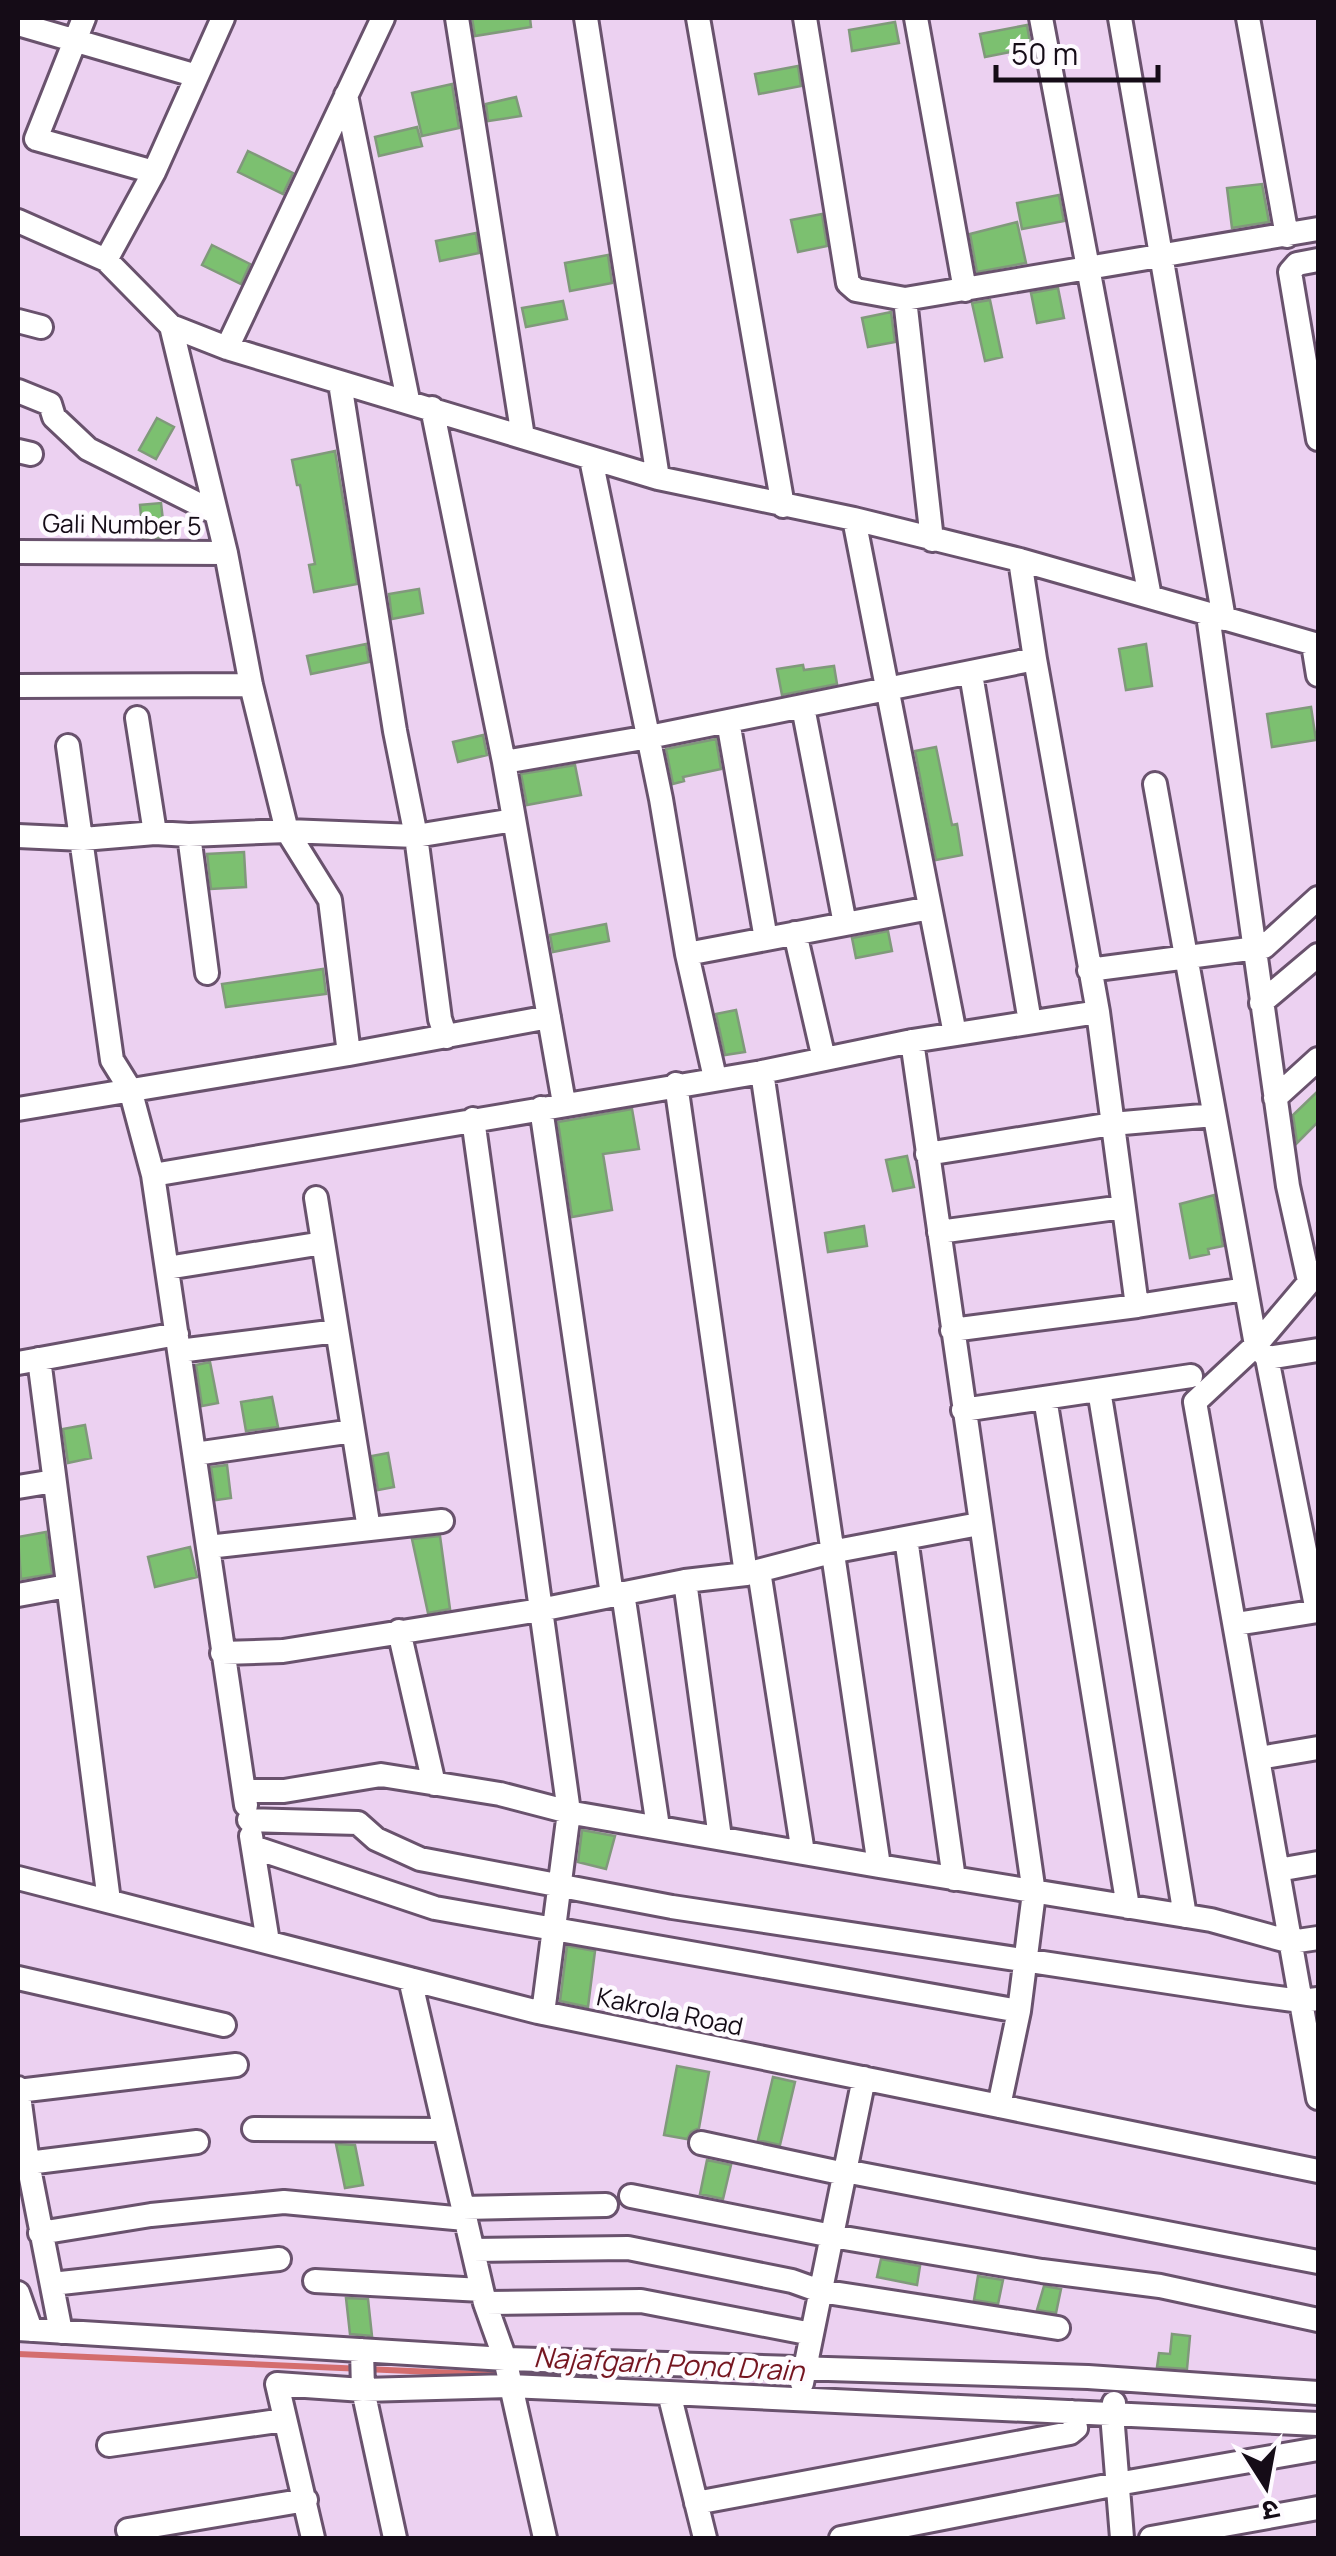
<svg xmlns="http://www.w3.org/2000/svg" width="1336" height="2556" font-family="Manrope,'Noto Sans Devanagari',sans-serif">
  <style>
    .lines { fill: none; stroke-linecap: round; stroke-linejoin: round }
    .stream { stroke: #d46d6e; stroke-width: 6 }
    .building { fill: #7cc070; stroke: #80997b; stroke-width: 2.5 }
    .minor-casing { stroke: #69526d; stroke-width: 28 }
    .minor { stroke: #fff; stroke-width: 22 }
    .labels { text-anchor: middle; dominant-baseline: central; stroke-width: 9; stroke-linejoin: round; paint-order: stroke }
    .street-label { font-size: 25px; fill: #150c17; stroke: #fefbff }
    .water-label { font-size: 28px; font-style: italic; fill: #751520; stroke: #fefbff }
  </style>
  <rect width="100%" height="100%" fill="#ecd1f1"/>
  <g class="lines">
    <path class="stream" d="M18,2354L503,2375"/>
  </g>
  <path class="building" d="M472,18H530L531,27L475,36Z
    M895,22L899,43L852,51L849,30Z
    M1027,25L1031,48L985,57L980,34Z
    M798,66L801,86L759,94L755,74Z
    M452,84L459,128L422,136L412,93Z
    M516,97L521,116L488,121L486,104Z
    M417,127L422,146L379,156L375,137Z
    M248,151L293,173L283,194L238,172Z
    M1262,184L1269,222L1232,228L1227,188Z
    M1059,195L1064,221L1022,229L1017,203Z
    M822,214L827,246L798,252L791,220Z
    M1017,222L1026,263L977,272L970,234Z
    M476,233L479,253L440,261L436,241Z
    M212,245L250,264L241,284L202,265Z
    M608,255L612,283L570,291L565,263Z
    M1058,288L1064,318L1037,323L1031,293Z
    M990,300L1002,357L985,361L972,303Z
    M563,301L567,319L526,327L522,308Z
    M891,312L895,342L868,347L862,318Z
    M157,418L174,427L156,459L139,450Z
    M335,451L357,584L314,592L309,565L315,564L300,485H297L292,460Z
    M161,503L165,538H143L140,505Z
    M419,589L423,613L392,619L389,594Z
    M366,644L369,662L311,674L307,656Z
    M1146,644L1152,686L1126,690L1119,649Z
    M803,665L804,670L834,666L837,684L782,695L777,669Z
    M1311,707L1316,740L1272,747L1267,714Z
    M483,735L487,755L458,762L453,742Z
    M716,739L721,769L683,777L684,781L673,784L666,749Z
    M936,747L952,825L957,824L962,855L936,860L915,751Z
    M575,765L581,795L527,805L521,774Z
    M244,852L246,887L211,889L207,854Z
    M606,924L609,941L553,952L550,935Z
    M888,931L892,951L856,958L852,938Z
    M323,969L326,994L226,1007L222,984Z
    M736,1010L745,1052L725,1055L716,1014Z
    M1318,1091V1122L1297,1143L1293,1115Z
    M632,1109L639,1149L603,1154L612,1210L572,1217L558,1122Z
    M907,1156L914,1187L893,1191L886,1160Z
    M1214,1195L1223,1246L1208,1249L1209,1254L1190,1258L1180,1204Z
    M864,1226L867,1246L828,1252L825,1233Z
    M210,1362L218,1403L202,1406L196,1365Z
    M272,1397L278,1427L246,1431L241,1402Z
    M85,1425L91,1458L68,1463L63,1429Z
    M388,1453L394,1487L378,1490L372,1456Z
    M227,1465L231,1498L216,1500L211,1467Z
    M46,1532L52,1574L21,1579L18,1537Z
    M440,1536L450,1609L428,1613L412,1539Z
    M190,1547L197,1577L155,1587L148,1557Z
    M582,1830L615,1836L606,1869L578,1862Z
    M567,1946L595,1951L588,2007L560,2001Z
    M677,2066L709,2072L699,2128L691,2132L687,2139L664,2135Z
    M773,2077L795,2082L780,2145L758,2140Z
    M336,2144L355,2145L363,2185L345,2188Z
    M707,2160L731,2165L723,2199L700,2194Z
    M881,2259L920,2266L917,2285L877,2277Z
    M978,2276L1003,2280L998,2304L974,2300Z
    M1044,2286L1061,2289L1056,2313L1037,2310Z
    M346,2298L368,2299L372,2336L350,2334Z
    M1172,2334L1190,2336L1187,2369L1157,2367L1159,2353L1170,2354Z"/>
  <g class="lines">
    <g class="minor-casing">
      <path id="minor" d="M84,18L36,139L154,172
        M457,18L523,437
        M586,18L658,478
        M698,18L783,506
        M805,18L848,283L856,290L905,299
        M916,18L965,290
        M1041,18L1150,597
        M1120,18L1224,619
        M1248,18L1287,236
        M18,24L197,76
        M346,95L408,400
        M18,221L106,260L154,172L223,18
        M106,260L171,326L227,348L658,478L854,519L1020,560L1318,645
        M1318,260L1297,264L1290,272L1318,439
        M18,321L41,327
        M227,348L383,18
        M340,383L395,731L416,836L440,1019L446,1037
        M18,391L50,404L54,417L88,449L216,513
        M432,408L504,762L564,1103
        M18,451L31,454
        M591,459L661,799L687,954L715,1078
        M854,519L955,1034
        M932,540L905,299L1318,229
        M18,552L226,553
        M1020,560L1035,659
        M1208,615L1288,1186L1309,1281
        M1313,644L1318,675
        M971,674L1030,1022
        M18,686L251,685
        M803,707L845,924
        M137,718L155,833
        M728,721L766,939
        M68,746L112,1060L130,1089L153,1175L762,1072L912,1041L1098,1012L1035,659L649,737L504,762
        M1155,784L1256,1345L1267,1358L1318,1350
        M189,835L207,973
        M18,836L83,839L155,833L189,835L287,831L416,836L514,820
        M795,933L824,1059
        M687,954L930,908
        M1089,970L1264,947L1318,898
        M1261,1003L1318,955
        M1098,1012L1137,1306L1245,1289
        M349,1054L549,1017
        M762,1072L879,1866
        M676,1084L746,1574
        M1275,1098L1318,1059
        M541,1108L612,1595
        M18,1109L349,1054L330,900L287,831L251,685L226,553L171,326
        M473,1119L569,1812L543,2013
        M927,1154L1112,1124L1214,1115
        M153,1175L246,1805
        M316,1198L369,1529
        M939,1232L1123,1207
        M167,1268L323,1243
        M1318,1272L1256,1345L1195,1402L1318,2098
        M952,1330L1137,1306
        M179,1351L337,1331
        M1267,1358L1317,1611
        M39,1359L109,1901
        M18,1363L177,1334
        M1099,1390L1185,1916
        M1045,1398L1128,1907
        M963,1410L1191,1376
        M195,1454L353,1431
        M18,1487L54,1481
        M906,1538L954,1879
        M208,1547L442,1521
        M759,1571L803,1853
        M685,1581L720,1838
        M623,1593L658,1827
        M18,1595L67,1586
        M1236,1624L1318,1611
        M399,1631L434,1784
        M222,1653L283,1651L540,1610L685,1581L746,1574L831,1552L979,1524
        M1259,1758L1318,1748
        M244,1791H284L381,1775L500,1794L573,1813L879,1866L1211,1920L1291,1942L1318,1938
        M249,1820L358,1823L376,1839L420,1859L672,1907L1248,1994L1301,2001L1318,1999
        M251,1836L268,1942
        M253,1847L435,1908L1019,2011L1034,1893L912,1041
        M1278,1870L1318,1863
        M18,1878L538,2012L1318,2171
        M18,1978L224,2025
        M410,1979L485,2303L505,2359L545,2538
        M18,2088L28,2163L61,2332
        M18,2091L236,2065
        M999,2106L1019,2011
        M254,2129L445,2130
        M701,2143L845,2174
        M28,2163L197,2142
        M845,2171L1318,2262
        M631,2196L832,2236L1042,2271L1160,2286L1318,2320
        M463,2208L606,2205
        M40,2233L151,2215L284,2202L465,2219
        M473,2250L628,2248L792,2281L820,2291L1058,2328
        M315,2281L482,2290
        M52,2284L279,2259
        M18,2293L31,2330
        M485,2303L641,2301L812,2334
        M18,2329L505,2359L1088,2377L1318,2393
        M362,2350L363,2390L395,2538
        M802,2383L864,2078
        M1114,2403L1112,2414L1122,2538
        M109,2445L284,2420
        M696,2503L1070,2433L1076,2428L1072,2412
        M128,2530L306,2500
        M313,2538L277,2384L363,2390L509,2386L669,2393
        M705,2538L669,2393L1318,2424
        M841,2538L1117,2484L1318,2449
        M1151,2538L1318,2508"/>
    </g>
    <use href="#minor" class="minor"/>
  </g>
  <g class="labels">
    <g class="street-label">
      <text transform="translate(122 524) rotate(1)">Gali Number 5</text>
      <text transform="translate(670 2011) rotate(12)">Kakrola Road</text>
    </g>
    <g class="water-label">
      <text transform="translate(669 2363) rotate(3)">Najafgarh Pond Drain</text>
    </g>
  </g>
  <rect width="1336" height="2556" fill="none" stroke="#150c17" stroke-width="40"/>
  <g transform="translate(1266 2486) rotate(169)" stroke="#fefbff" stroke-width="8" paint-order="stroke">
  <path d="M0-8L18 38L0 25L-18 38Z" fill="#150c17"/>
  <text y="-15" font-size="28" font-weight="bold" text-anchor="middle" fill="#150c17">उ</text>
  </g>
  <path d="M996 65v15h162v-15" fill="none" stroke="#150c17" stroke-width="5"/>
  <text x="1011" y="65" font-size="30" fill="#150c17" stroke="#fefbff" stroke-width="8" paint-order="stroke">50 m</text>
</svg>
